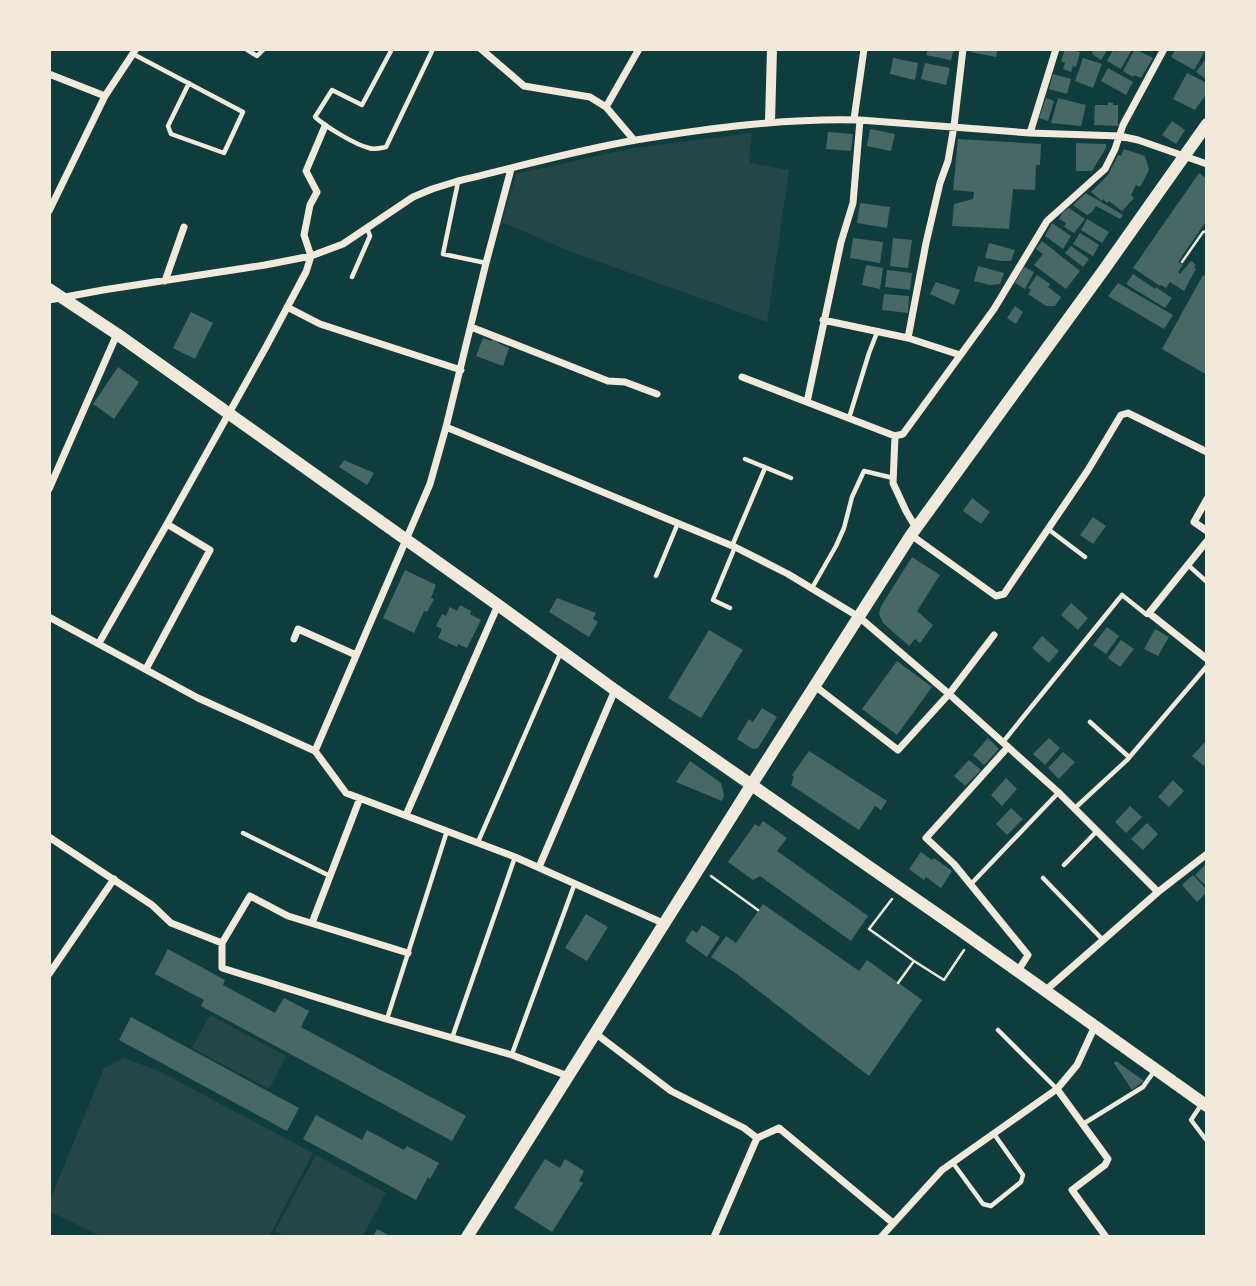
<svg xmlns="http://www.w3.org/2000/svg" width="1256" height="1286" font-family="Overpass,sans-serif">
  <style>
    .green { fill: #244646 }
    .building { fill: #486865 }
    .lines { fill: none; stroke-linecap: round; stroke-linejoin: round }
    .path { stroke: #f1e9da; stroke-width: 2.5 }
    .service { stroke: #f1e9da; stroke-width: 4.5 }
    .minor { stroke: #f1e9da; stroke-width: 7 }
    .tertiary { stroke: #f1e9da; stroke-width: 10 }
    .secondary { stroke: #f1e9da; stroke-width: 12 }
  </style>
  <rect width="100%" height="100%" fill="#0f3d3e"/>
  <path class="green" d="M752,133L749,163L789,170L767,322L569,251L502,222L516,174L633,148Z
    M210,1015L286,1056L269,1089L192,1048Z
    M124,1058L159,1071L313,1153L269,1237H103L49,1211V1203L104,1068Z
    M316,1155L386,1193L362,1237H287L275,1231Z"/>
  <path class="building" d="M928,49H954L951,60L926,55Z
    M972,49H998L996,57L971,52Z
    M1065,49L1080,52L1076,67L1073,66L1071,72L1063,69L1065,63L1061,61Z
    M1088,49H1108L1101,60L1092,54L1093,52Z
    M1117,49H1132L1121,69L1107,61L1113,50L1116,52Z
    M1135,49L1153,58L1141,78L1134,75L1133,77L1123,71Z
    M1176,49H1206L1194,70L1171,57Z
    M1207,57V80L1196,72Z
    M893,58L918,63L915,80L890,74Z
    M1083,58L1102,64L1093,88L1075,81Z
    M925,63L950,68L946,85L921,79Z
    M1108,68L1133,82L1126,95L1101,81Z
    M1187,73L1207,83V93L1195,110L1173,99Z
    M1053,74L1071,79L1067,94L1049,89Z
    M1046,98L1054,101L1048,121L1039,118Z
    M1058,98L1086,105L1081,126L1051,123Z
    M1108,102L1113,103V105H1118V126L1094,125L1095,105H1108Z
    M1172,121L1185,130L1176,144L1162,135Z
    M870,129L895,134L891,151L867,146Z
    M828,132L853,134L851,151L826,149Z
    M958,139L1041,144L1040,165H1036L1035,190L1013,189L1009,229L952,226L954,204L973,199L974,192L953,190Z
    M1076,143L1106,144V148L1092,171H1076Z
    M1124,149L1145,156L1149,170L1140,187L1136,185L1131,195L1134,198L1122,211L1109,201L1107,203L1103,199L1102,201L1091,192L1108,175L1118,155L1121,156Z
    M1199,173L1207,179V220L1178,262L1183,265L1178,272L1180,274L1191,261L1196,265L1194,268L1196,269L1184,291L1170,282L1166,288L1161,285L1160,286L1133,268Z
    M1086,193L1123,215L1120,219L1096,206L1092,212L1087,215L1073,205Z
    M860,203L890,207L887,228L857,223Z
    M1069,208L1085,219L1074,233L1064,227L1066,223L1059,219L1063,212Z
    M1087,219L1109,232L1102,243L1081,230Z
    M1052,223L1071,236L1063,249L1045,236Z
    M1080,233L1099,245L1093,256L1073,244Z
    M853,238L883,242L880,263L850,258Z
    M893,238L912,240L908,268L890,266Z
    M1042,241L1080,271L1066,289L1034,265L1043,254L1036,249Z
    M989,243L1015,250L1011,261H1001L985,258Z
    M1071,246L1089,259L1083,267L1065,253Z
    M866,265L883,268L880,289L862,285Z
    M978,266L1004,273L1000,284L990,285L974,281Z
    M1024,267L1034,272L1025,289L1015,283Z
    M887,270L912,273L910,290L885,287Z
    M1133,274L1155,289L1156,287L1172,298L1165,308L1126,284Z
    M1037,275L1050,284L1048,287L1061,297L1055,306H1046L1028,294L1031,290L1028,288Z
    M1203,275L1207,277V375L1162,349Z
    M936,282L960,290L954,305L930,294Z
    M1118,283L1173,315L1164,329L1108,296Z
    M884,294L909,296L908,313L882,310Z
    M1015,306L1023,312L1016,324L1007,318Z
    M191,312L213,323L195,359L173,348Z
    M483,338L491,341L492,339L499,341L498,343L509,348L503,366L476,356Z
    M118,367L139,382L114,419L93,404Z
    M344,460L374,473L367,485L339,467Z
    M972,498L990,512L981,524L963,511Z
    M1093,517L1106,526L1093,544L1080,535Z
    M912,557L940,575L917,611L933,625L920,643L915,639L909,646L883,623L879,614L881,606Z
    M405,570L436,585L431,598L434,599L427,612L424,611L414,633L383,618Z
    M557,598L596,613L593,619L598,622L589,637L549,612Z
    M1071,603L1088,618L1078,630L1061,615Z
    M460,605L471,611L470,614L481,620L467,648L458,644L457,647L438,638L442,629L436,626L442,614L446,616L450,607L457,611Z
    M1107,627L1119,636L1106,654L1093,645Z
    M1155,629L1169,637L1158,656L1144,649Z
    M709,630L743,650L701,718L668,698Z
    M1042,636L1059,651L1049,663L1032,648Z
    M1121,640L1134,649L1120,667L1108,658Z
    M897,661L932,687L897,735L862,709Z
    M762,708L777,717L758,748L753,749L737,739L749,719L753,722Z
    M988,738L999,749L984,765L973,755Z
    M1049,738L1060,748L1045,765L1033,754Z
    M1207,740V763L1204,766L1192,756Z
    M809,751L887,801L881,810L875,806L859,830L791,785L794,777L792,775Z
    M1063,752L1075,762L1059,779L1048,768Z
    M969,760L981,770L965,786L954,776Z
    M690,761L721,783L724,795L722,801L676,782Z
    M1006,778L1017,789L1002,806L991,795Z
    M1173,780L1184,791L1169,807L1158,797Z
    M1130,806L1142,817L1126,833L1115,822Z
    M1011,808L1023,819L1007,835L996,824Z
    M763,821L787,838L777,851L868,916L851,941L760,876L753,880L728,862L755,824L759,827Z
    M1147,823L1158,834L1143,850L1131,839Z
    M921,852L932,860L934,858L952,871L941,888L926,877L924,880L909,869Z
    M1207,863V887L1195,875Z
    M1193,875L1207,890V892L1197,902L1182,885Z
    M763,904L859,971L867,960L922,1000L869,1076L734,972L711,957L726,936L736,943Z
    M586,914L608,927L587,961L565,948Z
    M702,925L720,937L707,957L685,941L692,930L697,933Z
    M168,949L225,980L223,985L275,1013L284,998L309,1011L301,1027L466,1116L452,1141L201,1006L204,1000L155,974Z
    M131,1017L299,1108L287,1131L119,1040Z
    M1116,1061L1144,1081L1132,1090L1114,1063Z
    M316,1115L362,1140L367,1130L404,1150L407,1146L439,1163L430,1179L428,1177L416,1200L303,1139Z
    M545,1159L560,1168L565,1159L584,1171L579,1181L583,1183L552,1232L514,1208Z
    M377,1229L392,1237H373Z"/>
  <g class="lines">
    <path class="path" d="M1182,262L1203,232L1207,231
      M711,876L758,910
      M892,899L869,929L914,961
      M898,983L914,961L944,980L964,950"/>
    <path class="service" d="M246,49L257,56L264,49
      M392,49L362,105L332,90L315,117C326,127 356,145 369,148C375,150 381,148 386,147L433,49
      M133,54L243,112L224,153L171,134L168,126L189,83
      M458,182L443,254L486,263
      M352,277L370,236L367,228
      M849,418L869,353L878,330
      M745,459L791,478
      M1048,529L1085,557
      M732,546L765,468
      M1188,565L1207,582
      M656,576L678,523
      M812,588L836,546L844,528L852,497L864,471L893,478
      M730,608L713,600L735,547
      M1090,722L1129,757
      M1003,742L1122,595L1147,615L1149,613
      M1075,808L1127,760L1207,666
      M243,833L330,876
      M478,842L561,652
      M1064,865L1097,831
      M1043,878L1103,940
      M971,884L1058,793
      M387,1019L447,831
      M998,1030L1057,1089
      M452,1038L515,857
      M512,1054L575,883
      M1201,1105L1191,1120L1207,1141
      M1083,1124L1143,1087L1155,1070
      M953,1163L983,1204L991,1206L1021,1182L1023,1175L994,1134"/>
    <path class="minor" d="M481,49L524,86L590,97L606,107L634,140
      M49,74L105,96
      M606,107L639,49
      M854,119L864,49
      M1030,133L1056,49
      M49,211L105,96L136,49
      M165,281L184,227
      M49,300L103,290L265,265L311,256L343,244L413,197L432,189L458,181C517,167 577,150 636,140C710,128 785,118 860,120L1030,133L1120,136L1138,140L1207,164
      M287,307L320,324L461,370
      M823,320L908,338L960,355
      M471,327L608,381L625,382L657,394
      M908,338L926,243L940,183L948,161L954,126L963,49
      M742,377L895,436L903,434L994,309L1047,221L1105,169L1115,149L1123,125L1164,49
      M807,402L841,242L853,203L860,120
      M446,427L735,547L788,574L859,617L949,694L1058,792L1158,892
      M895,436L893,483L906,511L916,528
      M49,489L117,334
      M1207,499L1194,522L1207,531
      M911,535L996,596L1004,594L1088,470L1121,415L1128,413L1207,452
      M1207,541L1149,613L1207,659
      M49,617L198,698L315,751L346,793L515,857L665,924
      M294,639L298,629L356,655
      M99,643L167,524L266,347L306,272L311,256L304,235L310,205L317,192L306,171L325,126
      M146,669L210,550L167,524
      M815,686L898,750L949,694L994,635
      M1008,747L926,838L954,864L1028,955L1018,971
      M315,751L430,484L446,427L486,263L511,169
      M406,815L498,605
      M49,837L152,905L171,923L222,943V968L386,1019L512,1055L568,1076
      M539,867L615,690
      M312,923L360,798
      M222,943L250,896L288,916L408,953
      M49,974L114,879
      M1046,990L1158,892L1207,854
      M595,1033L671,1091L744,1128L757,1138
      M1057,1089L1108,1159L1105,1165L1072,1190L1106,1237
      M714,1237L757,1138L779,1128L893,1223
      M881,1237L942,1170L1057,1089L1077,1065L1095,1026"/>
    <path class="tertiary" d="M770,121L772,49"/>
    <path class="secondary" d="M49,289L117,334L498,605L615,690L960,930L1207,1106
      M467,1237L752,784L911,535L1103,271L1207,124"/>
  </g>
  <rect width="1256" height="1286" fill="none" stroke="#f1e9da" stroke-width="102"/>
</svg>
